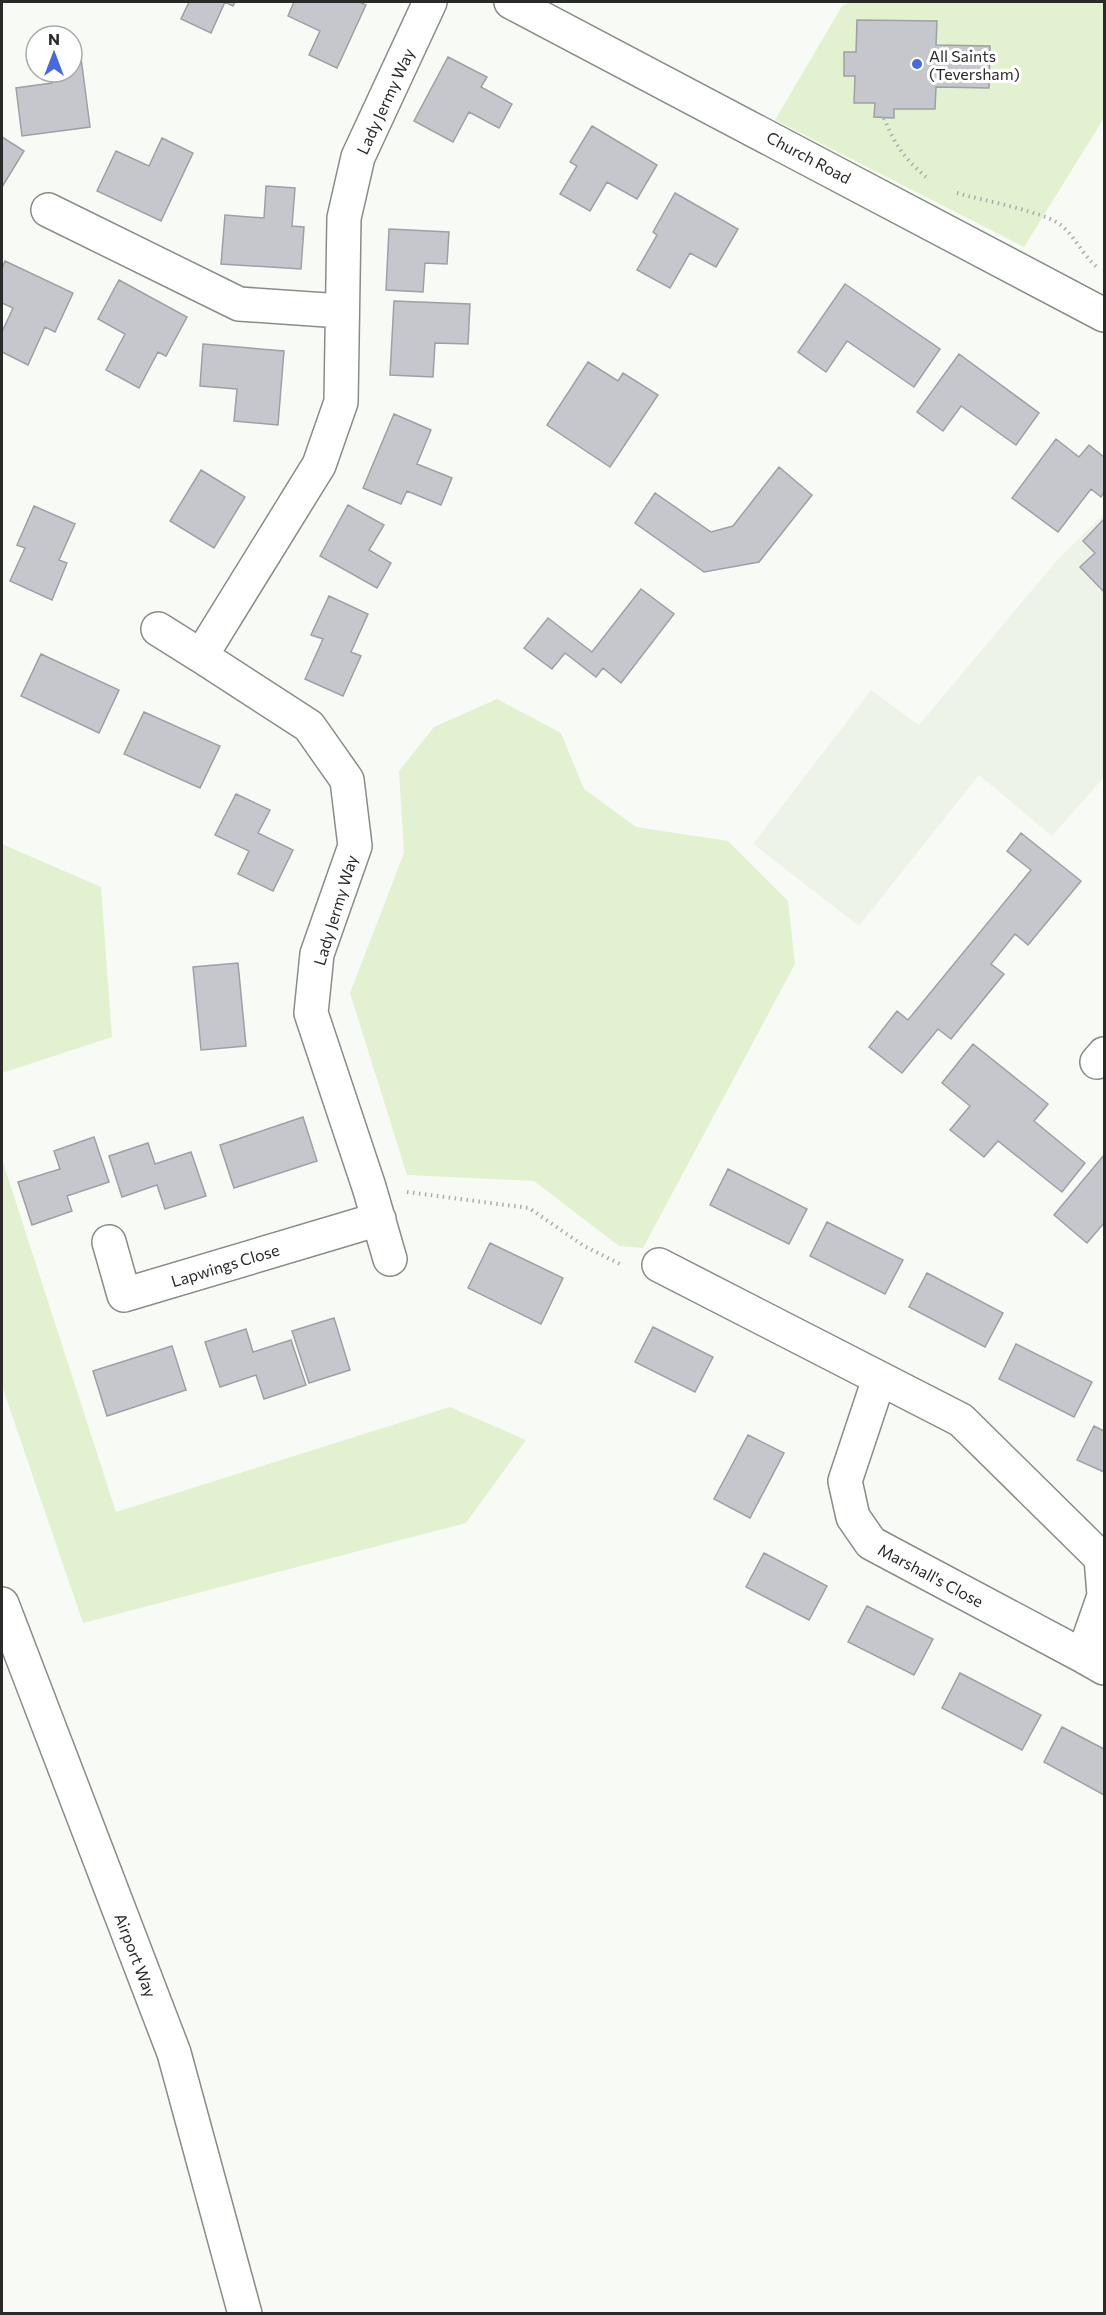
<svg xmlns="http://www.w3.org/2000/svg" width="1106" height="2315" font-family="Commissioner,sans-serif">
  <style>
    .built { fill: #edf4e7 }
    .green { fill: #e2f2d1 }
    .building { fill: #c5c7cc; stroke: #9ea0a5; stroke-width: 1.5 }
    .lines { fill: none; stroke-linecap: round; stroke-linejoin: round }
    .minor-casing { stroke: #898c87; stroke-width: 36 }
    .path { stroke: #acadaa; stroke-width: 4; stroke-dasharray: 1.5 4.5; stroke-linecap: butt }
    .minor { stroke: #fff; stroke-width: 33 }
    .poi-dot { fill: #476add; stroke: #fff; stroke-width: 2 }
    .labels { text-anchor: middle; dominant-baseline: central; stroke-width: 6; stroke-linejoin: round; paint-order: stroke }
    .poi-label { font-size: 16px; fill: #2a2b29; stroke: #fff; text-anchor: start }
    .street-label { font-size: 16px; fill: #2a2b29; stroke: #fff }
  </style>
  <rect width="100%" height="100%" fill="#f8faf5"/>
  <path class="built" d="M1104,514V777L1052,836L979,775L859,926L753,844L871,690L919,725L1058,559Z"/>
  <path class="green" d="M850,2H1104V118L1024,247L775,120L842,6Z
    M497,699L561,733L584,789L636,827L728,841L788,901L795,964L643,1248L619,1246L534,1181L407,1175L350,993L404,853L399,771L434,727Z
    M2,844L101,887L112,1037L2,1073Z
    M2,1159L116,1512L450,1407L526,1440L466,1523L83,1623L2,1386Z"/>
  <path class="building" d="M189,2H235L233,6L225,2L211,33L181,19Z
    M294,2H359L366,5L337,68L309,55L320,31L288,16Z
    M857,20L937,21L936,45L990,46L989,88L936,87L935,109H894V118L874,117L875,103H854L855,76H844V52H856Z
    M80,50L90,127L22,136L16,88L52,83L51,72H72V51Z
    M448,57L487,77L481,87L512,104L499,128L469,112L453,142L414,121Z
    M592,126L657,165L637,199L607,182L590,211L560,194L577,166L570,162Z
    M2,137L24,151L2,187Z
    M162,138L193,153L161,221L97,191L116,151L149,166Z
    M266,186L295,188L292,226L304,227L301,269L221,264L225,215L264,218Z
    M675,193L738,229L716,267L690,253L670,288L637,270L657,235L653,232Z
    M389,229L449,232L447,264L425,263L423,292L386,290Z
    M5,261L73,293L55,332L45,327L28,365L2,352V332L13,308L2,303V268Z
    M119,280L187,317L166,356L158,352L139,388L106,370L125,334L98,319Z
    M845,284L940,349L914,387L847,341L826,372L798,352Z
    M394,301L470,304L468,344L435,343L433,377L390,375Z
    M203,344L284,351L278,425L234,421L237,389L200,386Z
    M959,354L1039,413L1016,445L961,406L943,431L917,412Z
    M588,362L618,381L623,373L658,395L610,467L547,425Z
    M394,414L431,430L417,464L452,478L441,505L407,491L401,504L363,488Z
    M1056,439L1079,457L1089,445L1104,457V492L1101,497L1091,489L1058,532L1012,498Z
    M779,467L812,495L759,562L704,572L635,523L655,493L711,532L733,526Z
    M201,470L245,497L214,548L170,521Z
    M348,505L384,525L369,550L391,563L377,588L320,556Z
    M34,506L75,524L59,560L67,563L52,600L10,581L25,548L17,545Z
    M1104,519V592L1080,567L1095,553L1083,541Z
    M641,589L674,614L621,683L603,668L596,677L565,653L552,669L524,648L548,618L592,652Z
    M329,596L368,614L351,652L361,656L343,696L305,679L323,639L311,635Z
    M41,654L119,690L99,733L21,696Z
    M144,712L220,746L200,788L124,754Z
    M236,794L270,810L258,833L293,850L273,891L238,874L249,851L215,835Z
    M1021,833L1081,881L1028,945L1015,934L991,964L1004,974L951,1039L938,1029L902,1073L869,1047L897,1011L908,1020L1031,870L1007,851Z
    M238,963L246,1046L201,1050L193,967Z
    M973,1044L1048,1104L1034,1121L1085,1163L1062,1192L998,1141L984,1157L950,1130L970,1106L942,1083Z
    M303,1117L317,1161L234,1188L220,1145Z
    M94,1137L109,1182L67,1196L72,1211L32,1225L18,1182L60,1169L54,1151Z
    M148,1143L155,1164L191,1152L206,1196L165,1209L157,1185L122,1197L109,1156Z
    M1104,1155V1223L1087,1243L1054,1215Z
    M728,1169L807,1209L789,1244L710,1205Z
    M827,1222L903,1260L885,1294L810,1256Z
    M490,1243L563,1278L541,1324L468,1288Z
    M927,1273L1003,1313L985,1347L909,1307Z
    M334,1318L350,1370L309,1383L292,1331Z
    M653,1327L713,1357L695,1392L635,1362Z
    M246,1329L253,1352L291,1340L306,1385L264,1399L256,1375L220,1387L205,1342Z
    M1016,1344L1092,1382L1074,1417L999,1379Z
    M172,1346L186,1390L107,1416L93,1371Z
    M1094,1426L1104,1431V1472L1077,1460Z
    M748,1435L784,1453L750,1518L714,1499Z
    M764,1553L827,1586L809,1620L746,1587Z
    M867,1606L933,1639L914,1675L848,1642Z
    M960,1673L1041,1715L1022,1750L942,1708Z
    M1062,1727L1104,1749V1795L1044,1762Z"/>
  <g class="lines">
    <g class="minor-casing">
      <path id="minor" d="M511,2L1104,315
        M48,210L239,304L341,311
        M158,629L201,656
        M1097,1062L1104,1054
        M109,1242L124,1295L379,1219
        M390,1259L369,1187L311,1013L317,954L355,846L347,780L309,726L201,656L319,465L341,402L344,218L358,157L430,2
        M659,1265L961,1420L1101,1558L1104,1595
        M879,1379L845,1481L853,1517L871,1543L1083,1656
        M1104,1596L1083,1656L1104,1668
        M2,1604L174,2053L245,2314"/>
    </g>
    <path class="path" d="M884,118C895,145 904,158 926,177
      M957,193C980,200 1047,212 1062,226C1076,238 1083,256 1098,268
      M407,1192L529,1208L584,1246L622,1265"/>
    <use href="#minor" class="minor"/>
  </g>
  <circle class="poi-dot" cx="917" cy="64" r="6"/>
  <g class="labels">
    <g class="poi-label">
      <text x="929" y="55">All Saints<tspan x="929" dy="18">(Teversham)</tspan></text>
    </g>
    <g class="street-label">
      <text transform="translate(385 101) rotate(-65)">Lady Jermy Way</text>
      <text transform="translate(809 157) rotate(28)">Church Road</text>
      <text transform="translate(335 910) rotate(-73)">Lady Jermy Way</text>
      <text transform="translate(225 1265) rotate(-17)">Lapwings Close</text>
      <text transform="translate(931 1575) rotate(28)">Marshall's Close</text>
      <text transform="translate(136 1955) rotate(69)">Airport Way</text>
    </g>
  </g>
  <rect width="1106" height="2315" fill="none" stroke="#2a2b29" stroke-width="6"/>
  <g transform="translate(54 54)"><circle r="28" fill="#ffffff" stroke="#aaaaa9" stroke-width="1.5"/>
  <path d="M0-4.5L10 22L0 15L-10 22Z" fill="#476add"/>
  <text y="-9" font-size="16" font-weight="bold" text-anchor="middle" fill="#2a2b29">N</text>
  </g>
</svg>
